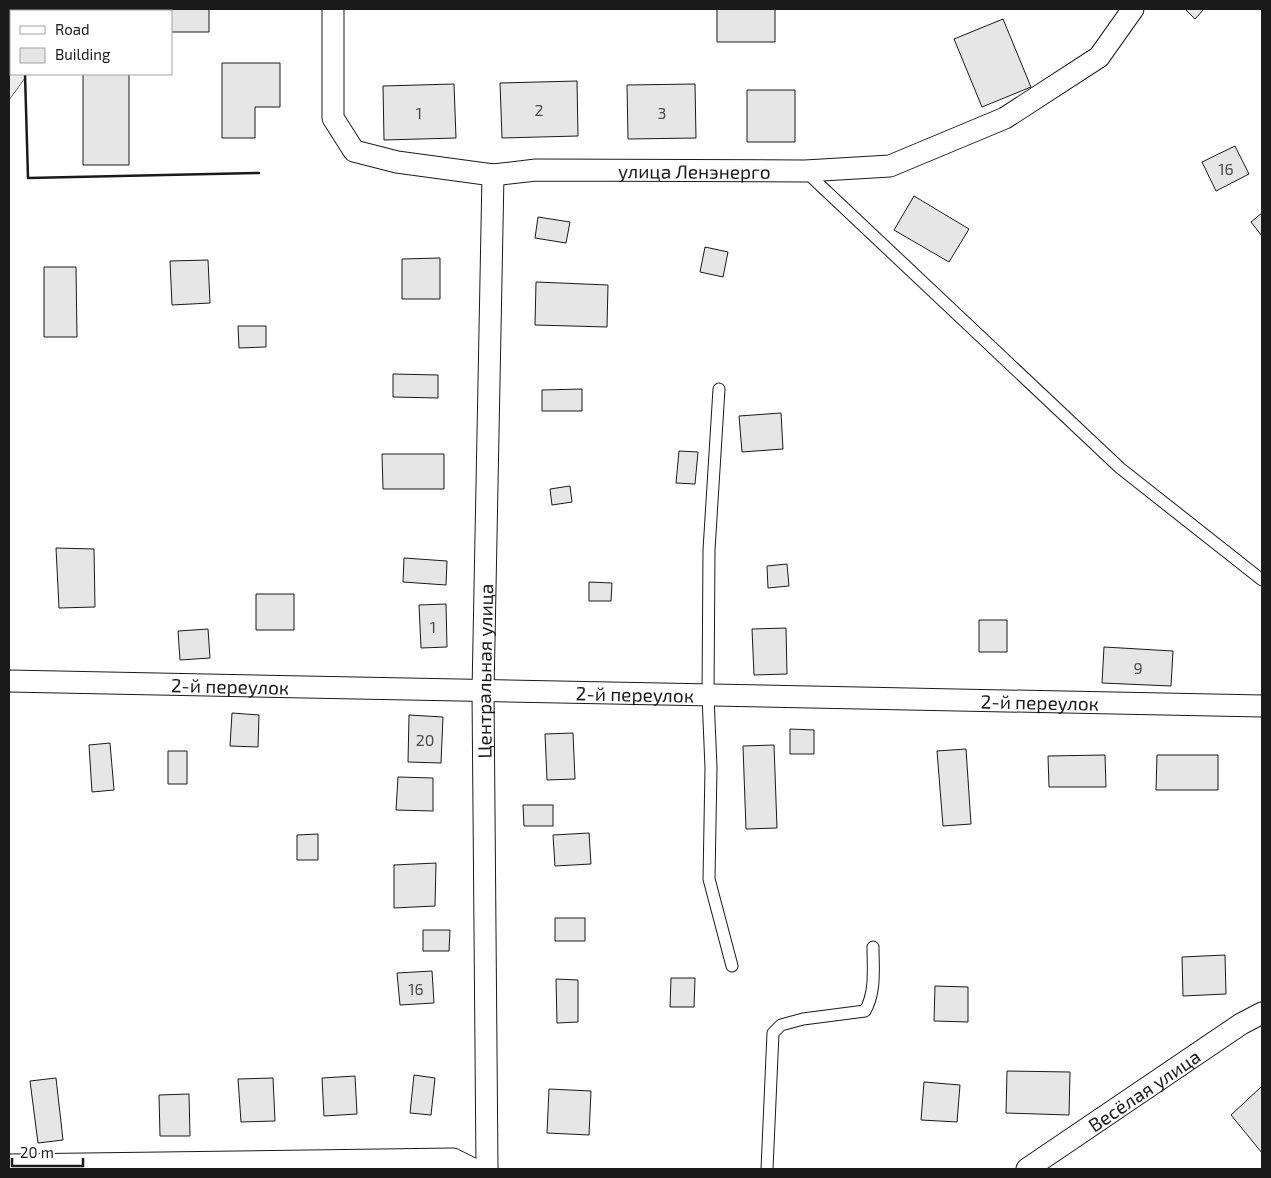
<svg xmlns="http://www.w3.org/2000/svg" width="1271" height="1178" font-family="'Exo 2',sans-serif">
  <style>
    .built { fill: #ededed; stroke: #6a6a6a }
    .building { fill: #e6e6e6; stroke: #1a1a1a }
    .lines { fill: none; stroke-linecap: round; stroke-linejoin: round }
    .service-casing { stroke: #1a1a1a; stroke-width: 13 }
    .minor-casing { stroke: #1a1a1a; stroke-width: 23 }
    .service { stroke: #fff; stroke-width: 11 }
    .minor { stroke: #fff; stroke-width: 21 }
    .wall { stroke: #1a1a1a; stroke-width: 2.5 }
    .labels { text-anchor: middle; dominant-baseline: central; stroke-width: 4; stroke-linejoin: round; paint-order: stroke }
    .number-label { font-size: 16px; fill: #4d4d4d }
    .street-label { font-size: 19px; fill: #1a1a1a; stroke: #fff }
  </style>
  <rect width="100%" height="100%" fill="#fff"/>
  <path class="built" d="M9,9H26L24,11H11V74H25V78L9,100Z"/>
  <path class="building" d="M87,9H209V32H171V11H87Z
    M717,9H775V42H717Z
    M1185,9H1204L1195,19Z
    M1003,19L1031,87L982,107L954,39Z
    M222,63H280V107H255V138H222Z
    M83,74H129V165H83Z
    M577,81L578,136L502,138L500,83Z
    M454,84L456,138L384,140L383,86Z
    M695,84L696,138L628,139L627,85Z
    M747,90H795V142H747Z
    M1235,146L1249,174L1216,191L1202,162Z
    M914,196L969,229L949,262L894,230Z
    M1262,213V236L1251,222Z
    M538,217L570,222L566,243L535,238Z
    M705,247L728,252L723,277L700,272Z
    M440,258V299H402V259Z
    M208,260L210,303L172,305L170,261Z
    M44,267H76L77,337H44Z
    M536,282L608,285L607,327L535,325Z
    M238,326H266V347L239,348Z
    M393,374L438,375V398L393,397Z
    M582,389V411H542V390Z
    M781,413L783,449L742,452L739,416Z
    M679,451L698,452L695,484L676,483Z
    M382,454H444V489H383Z
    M570,486L572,502L552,505L550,489Z
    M56,548L94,549L95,607L59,608Z
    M404,558L447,561L446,585L403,582Z
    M787,564L789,586L768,588L767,566Z
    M589,582L612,583L611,601H589Z
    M256,594H294V630H256Z
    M446,604L447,647L421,648L419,605Z
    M979,620H1007V652H979Z
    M786,628L787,674L754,675L752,629Z
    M208,629L210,658L180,660L178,631Z
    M1104,647L1173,651L1171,686L1102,683Z
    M232,713L259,715L258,747L230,746Z
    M409,715L443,717L441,763L408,762Z
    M790,729L814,730V754H790Z
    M573,733L575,779L547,780L545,734Z
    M110,743L114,790L92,792L89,745Z
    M774,745L777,828L746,829L743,746Z
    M966,749L971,824L943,826L937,751Z
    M168,751H187V784H168Z
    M1105,755L1106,787H1049L1048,756Z
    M1157,755H1218V790H1156Z
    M398,777L433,778V811L396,810Z
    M523,805H553V826H524Z
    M589,833L591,864L555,866L553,835Z
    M318,834V860H297V835Z
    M436,863L435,906L394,908V865Z
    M555,918H585V941H555Z
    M423,930H450L449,951H423Z
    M1225,955L1226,994L1183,996L1182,957Z
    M432,971L434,1003L400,1005L397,973Z
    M671,978H695L694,1007H670Z
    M556,979L578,980V1022L557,1023Z
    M935,986L968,987V1022L934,1021Z
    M1007,1071L1070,1072L1069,1115L1006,1113Z
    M414,1075L435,1078L431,1115L410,1113Z
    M355,1076L357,1114L324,1116L322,1078Z
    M56,1078L63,1140L38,1143L30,1081Z
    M273,1078L275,1121L241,1122L238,1079Z
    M924,1082L960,1085L957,1122L921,1120Z
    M1261,1087L1262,1089V1153L1231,1115Z
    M549,1089L591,1091L589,1135L547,1133Z
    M189,1094L190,1136H160L159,1095Z"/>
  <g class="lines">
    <g class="service-casing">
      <path id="service" d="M805,171L1120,468L1262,580
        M719,389L709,550L708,696L711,768L709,879L732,966
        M767,1169L773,1033L781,1025L803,1019L865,1011C876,992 873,968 873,947"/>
    </g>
    <g class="minor-casing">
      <g id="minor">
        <path id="s1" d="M333,9V118L354,151L397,162L493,175L536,170L805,171L890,166L1005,118L1099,57L1133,9"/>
        <path id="s2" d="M9,681L1262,706"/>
        <path d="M9,1165L453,1159L473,1169"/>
        <path id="s3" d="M487,1169L483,692L493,175"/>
        <path id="s4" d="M1027,1169L1241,1024L1262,1013"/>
      </g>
    </g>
    <use href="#service" class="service"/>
    <use href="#minor" class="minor"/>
    <path class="wall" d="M24,11L26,9
      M25,74L28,178L259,173"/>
  </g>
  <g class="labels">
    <g class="number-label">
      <text x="539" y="109">2</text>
      <text x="419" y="112">1</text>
      <text x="662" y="112">3</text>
      <text x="1226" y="168">16</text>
      <text x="433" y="626">1</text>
      <text x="1138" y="667">9</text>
      <text x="425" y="739">20</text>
      <text x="416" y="988">16</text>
    </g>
    <g class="street-label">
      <text stroke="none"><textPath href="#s1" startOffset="491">улица Ленэнерго</textPath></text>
      <text stroke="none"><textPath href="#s3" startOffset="498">Центральная улица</textPath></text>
      <text stroke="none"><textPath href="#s2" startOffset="221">2-й переулок</textPath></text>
      <text stroke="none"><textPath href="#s2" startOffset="626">2-й переулок</textPath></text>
      <text stroke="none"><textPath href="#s2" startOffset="1031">2-й переулок</textPath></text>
      <text stroke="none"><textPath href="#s4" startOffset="141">Весёлая улица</textPath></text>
    </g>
  </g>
  <rect width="1271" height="1178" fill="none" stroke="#1a1a1a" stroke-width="20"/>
  <rect x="10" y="10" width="162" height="65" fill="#ffffff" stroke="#a3a3a3"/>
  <rect x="20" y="26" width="25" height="8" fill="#ffffff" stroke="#a3a3a3"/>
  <text x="55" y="35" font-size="15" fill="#1a1a1a">Road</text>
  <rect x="20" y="48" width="25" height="15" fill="#e6e6e6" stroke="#a3a3a3"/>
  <text x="55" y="60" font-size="15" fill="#1a1a1a">Building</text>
  <path d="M12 1158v8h71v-8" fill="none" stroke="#1a1a1a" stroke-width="2.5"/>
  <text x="20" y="1158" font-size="15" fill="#1a1a1a" stroke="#ffffff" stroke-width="4" paint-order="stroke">20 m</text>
</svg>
